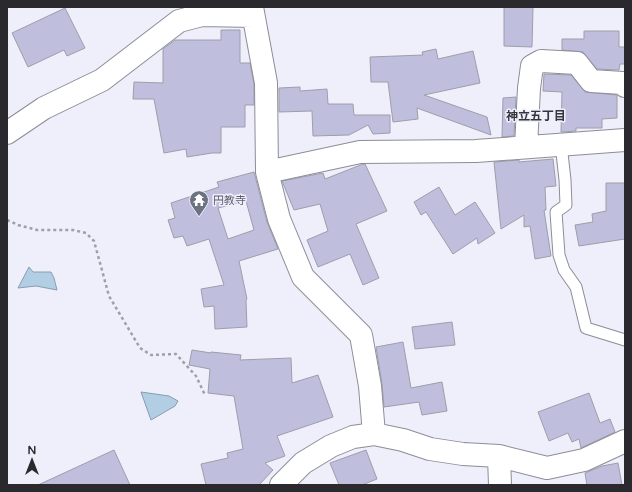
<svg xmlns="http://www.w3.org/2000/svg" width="632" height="492" font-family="'Varela Round','Noto Sans JP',sans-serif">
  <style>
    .water { fill: #b2cee5; stroke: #899cae }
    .building { fill: #bfbedd; stroke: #9e9eaa; fill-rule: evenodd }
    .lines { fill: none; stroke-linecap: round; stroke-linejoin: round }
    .lane-casing { stroke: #8d8d98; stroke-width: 13 }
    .street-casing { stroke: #8d8d98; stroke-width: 24 }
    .path { stroke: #9f9fa9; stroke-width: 2.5; stroke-dasharray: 3 3; stroke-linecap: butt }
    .lane { stroke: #fff; stroke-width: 11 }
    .street { stroke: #fff; stroke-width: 22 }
    .labels { text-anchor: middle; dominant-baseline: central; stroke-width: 3; stroke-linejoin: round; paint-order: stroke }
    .worship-label { font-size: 11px; fill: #5b616d; stroke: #efeffb; text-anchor: start }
    .neighbourhood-label { font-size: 12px; font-weight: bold; fill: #35353e; stroke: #efeffb }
  </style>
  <rect width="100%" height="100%" fill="#efeffb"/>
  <path class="water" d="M29,267L33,272H51L54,278L57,290L36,286L18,288Z
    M141,392L169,396L178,401L175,406L151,420Z"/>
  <path class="building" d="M504,7H533L532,47L504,46Z
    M65,8L85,48L67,56L64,50L28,67L12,33Z
    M221,30H240V63H250L254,84V105H245V127H221V153H212L187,157L186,149L164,153L154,99H133L134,82L163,83V49L175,40H221Z
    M584,31H619V47H625V64H620L619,70L597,69L583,52L562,50V39H584Z
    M436,49L438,59L473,51L480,83L424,95L487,117L491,135L417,108L418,119L393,122L388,82H371L370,57L423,55L422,52Z
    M544,74L571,75L585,92L617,95V118L602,119V128H576V131L561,132L562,92L543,91Z
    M300,87V91L327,89L328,104H353L354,115H390V133L373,134L368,125L349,135L313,136L312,111L279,112V88Z
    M516,97L514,136L502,137L503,98Z
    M553,159L556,186L545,187L546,210H544L551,256L535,259L530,226L524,227V215L501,229L494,162L519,160V162Z
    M363,164H365L387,211L356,224L379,278L363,285L350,254L318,267L307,240L328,231L320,204L294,210L282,181L323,173L325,179Z
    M254,172L267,222L278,249L239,261L247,299L246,300L247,327L215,329L214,306L204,307L201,289L224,285L209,239L187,246L183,236L174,238L168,220L175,218L171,203L219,187L217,182ZM246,201L254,230L228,239L218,208Z
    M606,183H625V239L579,246L575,225L593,222L592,214L606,211Z
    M439,187L455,215L475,202L495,233L478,244L477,238L453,254L426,212L421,215L414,202Z
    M452,322L455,345L415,349L412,327Z
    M403,342L411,388L442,382L447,411L422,415L419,402L384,407L382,384L376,347Z
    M192,350L211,353V352L241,355L240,360L291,358L292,383L318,375L333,417L277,436L285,456L265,463L273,470L259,485H206L201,464L228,458L227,453L243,449L234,396L208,393L210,369L189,365Z
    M589,393L600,423L610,419L615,432L581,448L579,439L572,442L568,433L549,441L538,412Z
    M114,450L130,485H38Z
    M366,450L377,479L362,485H339L330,463Z
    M618,463L622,485H587L585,473L602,466Z"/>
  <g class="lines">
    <g class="lane-casing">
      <path id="lane" d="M561,144L565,180L566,205L556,212L559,255L564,270L576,287L586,328L625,340"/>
    </g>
    <g class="street-casing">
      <path id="street" d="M252,7L266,83L267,172L279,219L303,277L361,335L370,386L374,434
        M7,133L44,108L102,80L179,21L202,15L253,16
        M526,147L529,88L532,66L541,61L577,63L591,81L623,83L625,86
        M267,172L360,152L476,151L625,140
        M499,456L500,485
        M281,485L303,463L331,446L353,437L374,434L403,440L430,449L463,454L499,456L547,468L584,460L625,441"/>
    </g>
    <path class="path" d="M7,220L18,225L37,230H73L86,233L94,241L109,296L140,348L151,355L176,354L196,376L205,395"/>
    <use href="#lane" class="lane"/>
    <use href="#street" class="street"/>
  </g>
  <defs>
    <g id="temple-pin" transform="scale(1)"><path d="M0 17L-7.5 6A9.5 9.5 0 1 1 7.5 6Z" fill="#6b7280" stroke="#efeffb"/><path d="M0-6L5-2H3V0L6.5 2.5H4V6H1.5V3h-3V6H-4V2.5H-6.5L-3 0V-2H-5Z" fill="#fff"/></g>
  </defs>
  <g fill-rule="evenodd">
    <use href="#temple-pin" x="199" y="200"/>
  </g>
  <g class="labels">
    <g class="worship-label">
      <text x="213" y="200">円教寺</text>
    </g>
    <g class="neighbourhood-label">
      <text x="536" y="116">神立五丁目</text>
    </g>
  </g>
  <rect width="632" height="492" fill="none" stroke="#29292e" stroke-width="16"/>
  <g transform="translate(32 460)" stroke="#efeffb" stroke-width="3" paint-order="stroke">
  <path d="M0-3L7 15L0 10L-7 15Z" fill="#29292e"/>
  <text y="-6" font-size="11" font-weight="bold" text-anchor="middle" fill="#29292e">N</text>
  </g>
</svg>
